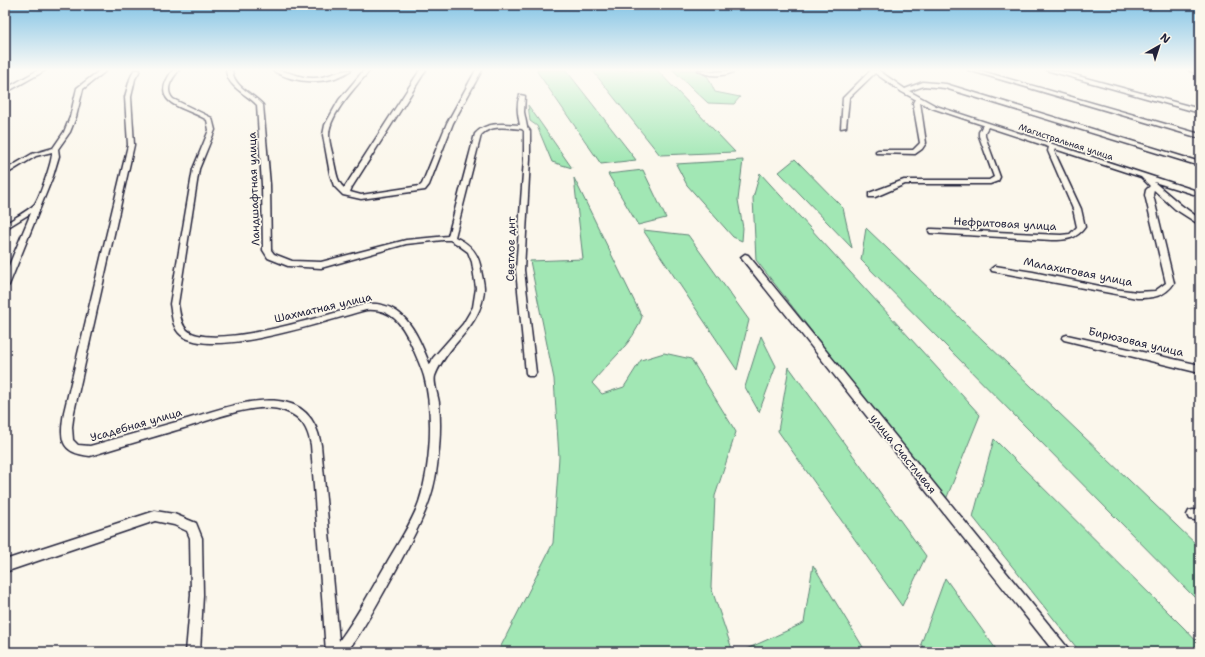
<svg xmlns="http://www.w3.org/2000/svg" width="1205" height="657" font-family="'Shantell Sans',sans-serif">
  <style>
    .green { fill: #a1e7b4; stroke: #628478 }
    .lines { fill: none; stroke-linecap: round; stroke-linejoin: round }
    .minor-casing { stroke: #22223b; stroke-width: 3 }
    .minor { fill: #fbf7ec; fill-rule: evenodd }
    .labels { text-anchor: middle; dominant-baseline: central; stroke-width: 3.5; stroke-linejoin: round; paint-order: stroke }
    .far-street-label { font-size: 9px; fill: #22223b; stroke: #fbf7ec }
    .street-label { font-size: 11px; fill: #22223b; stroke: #fbf7ec }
  </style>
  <rect width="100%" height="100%" fill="#fbf7ec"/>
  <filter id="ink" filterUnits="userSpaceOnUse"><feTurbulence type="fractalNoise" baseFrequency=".025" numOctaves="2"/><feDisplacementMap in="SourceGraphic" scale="8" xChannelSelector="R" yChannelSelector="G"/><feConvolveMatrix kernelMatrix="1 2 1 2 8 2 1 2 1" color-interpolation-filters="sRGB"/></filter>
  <g filter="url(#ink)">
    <path class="green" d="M536,70H566L636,160L601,164Z
      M592,70H657L735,152L660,155Z
      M673,70H697L708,77L715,92L740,97L734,104L708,103Z
      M528,105L572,168L552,162L537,126L530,121Z
      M795,159L843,208L852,248L779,172Z
      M743,160L738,200L743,228L742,241L733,237L687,185L676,164Z
      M643,170L666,218L638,225L608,174Z
      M760,173L980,415L945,502L756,260L753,198Z
      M574,178L642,317C633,344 609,361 592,383L602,394L624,387L641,360L664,353L691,359L736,432L715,496L711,587L733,652H498L553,543L559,457L554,379L530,261L583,259Z
      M866,228L1200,548V603L861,260Z
      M643,230L688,235L749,320L737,370Z
      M761,336L776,366L759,412L745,387Z
      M789,367L926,556L902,606L778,431Z
      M994,439L1184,628L1200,645V652H1080L973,517Z
      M813,565L866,652H740L804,623Z
      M945,578L998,652H926L921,644Z"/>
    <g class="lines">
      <g class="minor-casing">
        <path id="minor" d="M38,70H46L5,93V89Z
          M100,70H107L83,89L76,117L70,132L58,149L59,156L53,176L9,285L5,288V275L31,213L5,229V224C14,218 26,212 34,205C39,199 53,160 52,152L36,156L5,175V170L32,154L53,148L64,132L70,117L77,88Z
          M134,70H140L135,79L131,97L134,145L74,412L72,427L73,440L78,445L90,446C122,437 154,428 187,419C232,406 309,374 321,445L339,641C356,618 370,592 385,566C396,546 411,525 419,502C431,466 434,413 424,376C421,366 416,356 412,346C402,324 392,308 366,310C327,320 214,360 181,335C172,328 172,314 170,304L193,169L209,130L207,120C184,106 147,105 173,70H179C172,79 164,89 173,99L212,118L215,130L199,169L178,304C180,312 180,324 187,330C212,352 333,313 366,304C405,301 417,334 430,365L433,358L463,324L473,307L476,288L472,262L468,252L457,244L450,240H443L406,244L321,268L288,266L268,258L263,250L262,185L257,105C246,93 228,88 226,70H232C234,88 253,93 263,105L270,185L271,250L274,254L292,261L321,262L406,240L448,236L475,134C486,121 505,124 520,125C518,115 516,105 520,95L525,96L524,112L527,127L530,131V159L524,270L536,373L534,376H528L526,373L516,270L524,159V131L522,129C509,128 491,124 481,135L455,237C471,244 479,254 481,270C482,276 484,283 484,288C484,312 467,331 452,348C445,357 439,365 435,376C433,383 438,395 439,403C441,424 440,445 437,466C433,504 415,533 398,566C382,596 366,625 347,652H326L311,445C308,429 302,417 285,411C257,400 212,420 184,428C153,437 121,446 90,456C59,453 60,438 64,412L128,145L125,97L130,79Z
          M272,70C287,70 299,78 313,78C327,78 338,70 351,70C329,86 294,84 272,70Z
          M364,70H370C357,86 329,114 329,135C329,144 333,154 334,162C336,171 337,182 344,188L420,70H426L352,187L350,192L361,195L420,186L422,184L447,123L476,70H482L453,123L429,185L425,190L361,199L343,195L334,186L330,174L323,135L325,125L339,100Z
          M698,70L713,72L738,70C727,76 709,78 698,70Z
          M871,70H878L905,89L923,82L946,84L1200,162V166L945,88L924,86L909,91L936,106L1200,192V196L1154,182L1181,205L1200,219V225L1175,209L1154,190L1153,195L1174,283C1165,297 1152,298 1137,298L992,271L991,269L995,266L1033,272L1114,289L1137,292L1155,291L1166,283L1145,195L1146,190L1150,186L1141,177L1055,149L1054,151L1081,209L1085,227C1077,239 1066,240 1052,240L930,233L929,231L930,229H933L1061,235L1070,234L1077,227L1073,209L1048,151L1049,147L988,127L985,132V136L1000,177L998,181L990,184H905L875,197H869V193L904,180H989L994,177L979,136V132L983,125L932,108L920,102L926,143L922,149L915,154L876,153V151L878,150H913L920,143L913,103L915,99L902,92L875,73L849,98L846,127L841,128L843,98Z
          M968,70H978L1200,134V138Z
          M1046,70H1056L1200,109V113Z
          M1189,70H1200V74L1190,71Z
          M745,254L748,255L1067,647L1069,652H1054L742,259L741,257Z
          M1067,335L1200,365V373L1064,340L1062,338L1064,336Z
          M1193,510L1200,511V521L1189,519L1187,515L1189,511Z
          M155,511L174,514L196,523L202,538L203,595L200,652H186L191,595L190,538L187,531L174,525L155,521L5,572V560Z"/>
      </g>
      <use href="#minor" class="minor"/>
    </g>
  </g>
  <linearGradient id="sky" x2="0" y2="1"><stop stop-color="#82c3e5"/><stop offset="0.43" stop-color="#fdfbf6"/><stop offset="1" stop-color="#fdfbf6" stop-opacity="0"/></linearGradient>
  <rect width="1205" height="162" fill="url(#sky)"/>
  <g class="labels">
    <g class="far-street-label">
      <text transform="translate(1066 142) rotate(18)">Магистральная улица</text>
    </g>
    <g class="street-label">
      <text transform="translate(254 189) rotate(-92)">Ландшафтная улица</text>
      <text transform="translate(1005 224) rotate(3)">Нефритовая улица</text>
      <text transform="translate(511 249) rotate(-89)">Светлое днт</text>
      <text transform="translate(1078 272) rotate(11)">Малахитовая улица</text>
      <text transform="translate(323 308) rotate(-13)">Шахматная улица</text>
      <text transform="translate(1136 342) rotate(13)">Бирюзовая улица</text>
      <text transform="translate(136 425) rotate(-16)">Усадебная улица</text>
      <text transform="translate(903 454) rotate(51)">улица Счастливая</text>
    </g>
  </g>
  <rect width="1205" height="657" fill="none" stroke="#fbf7ec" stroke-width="20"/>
  <rect x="10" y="10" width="1185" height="637" fill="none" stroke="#22223b" stroke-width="1.5" filter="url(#ink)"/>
  <g transform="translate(1159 46) rotate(39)" stroke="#fbf7ec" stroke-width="3" paint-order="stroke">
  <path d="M0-3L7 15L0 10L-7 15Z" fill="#22223b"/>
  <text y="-6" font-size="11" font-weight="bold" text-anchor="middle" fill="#22223b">N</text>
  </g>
</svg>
